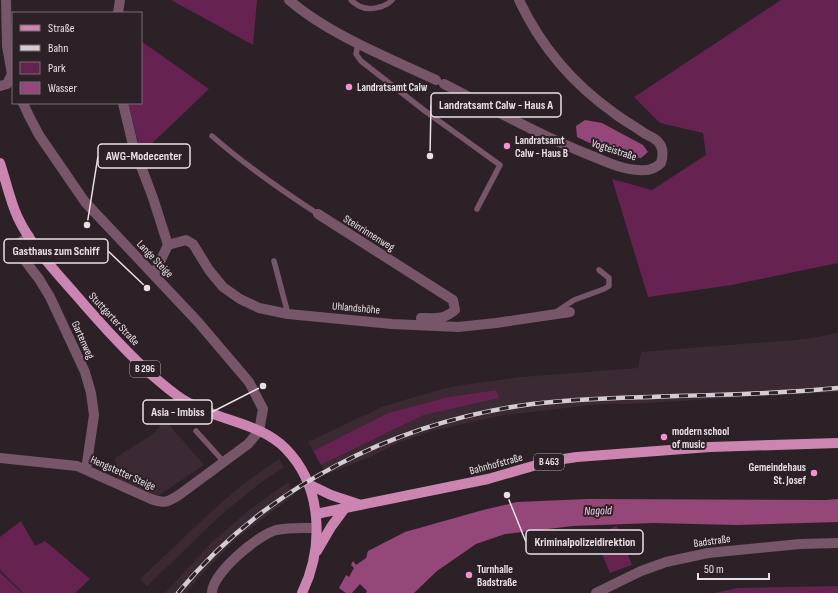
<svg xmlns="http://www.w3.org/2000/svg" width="838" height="593" font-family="'Sofia Sans Condensed',sans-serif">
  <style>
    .built { fill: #3b2a34 }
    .green { fill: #662250 }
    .water { fill: #954779 }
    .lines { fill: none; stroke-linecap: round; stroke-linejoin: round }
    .service { stroke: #78566a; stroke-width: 5.5 }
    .minor { stroke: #78566a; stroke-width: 10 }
    .primary { stroke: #cc85b0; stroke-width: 10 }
    .rail-casing { stroke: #d3ccd0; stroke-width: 4.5 }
    .rail { stroke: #2c2127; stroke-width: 3; stroke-dasharray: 9; stroke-linecap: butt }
    .poi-dot { fill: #f690d0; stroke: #2c2127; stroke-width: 1.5 }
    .labels { text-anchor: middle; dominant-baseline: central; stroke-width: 4; stroke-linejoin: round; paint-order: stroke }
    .shield { fill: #2c2127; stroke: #b0a7ac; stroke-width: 1 }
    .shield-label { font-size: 10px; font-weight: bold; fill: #e8e1e5 }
    .poi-label { font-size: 11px; font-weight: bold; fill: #e8e1e5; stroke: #2c2127; text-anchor: start }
    .street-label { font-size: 11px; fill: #e8e1e5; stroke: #2c2127 }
    .water-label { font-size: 12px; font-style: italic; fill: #fccfe9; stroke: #2c2127 }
    .leader { fill: none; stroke: #e8e1e5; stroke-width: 1.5 }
    .callout-dot { fill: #e8e1e5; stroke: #2c2127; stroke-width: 1.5 }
    .callout { fill: #2c2127; stroke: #e8e1e5; stroke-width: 1.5 }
    .callout-label { font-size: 12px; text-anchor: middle; font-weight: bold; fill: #e8e1e5 }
  </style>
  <rect width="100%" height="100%" fill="#2c2127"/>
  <path class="built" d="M838,333V392L629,404H600L498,416L432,431L398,443L368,458L327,474L321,465L424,415L452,407L496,390L448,397L388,413L313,451L308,442L384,406L446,388L463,385L521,377L638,368L641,352L806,339Z
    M165,420L204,465L155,498L118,479L115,458L153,434Z
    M279,459L284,467L259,484L221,515L147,586L140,579L213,510L243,484Z
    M288,482L294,495L236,539L202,574L186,593H165L211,543L248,511Z"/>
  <path class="green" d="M171,0H257L253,45Z
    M781,0H838V263L732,285L648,297L612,179L652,190L706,155L703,133L660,123L634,97Z
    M141,41L209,89L143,152L138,142L128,103H141Z
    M496,390L499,398L424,415L321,465L313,451L388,413L448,397Z
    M21,521L35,546L45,541L90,579L75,593H23L0,570V537Z
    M617,526L632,565L610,573L594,535Z
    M0,572L22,593H0Z
    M838,586V593H715L737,588Z"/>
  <path class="water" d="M585,120L602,123L643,145L648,152L641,158C618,156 598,147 577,137L576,126Z
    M588,499L826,500L838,499V522L736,525L653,523L573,526L505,534L476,544L437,571L414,593H366L367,591L360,584L352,593H346L339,588L346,575L349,577L354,568L351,565L353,561L356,565L366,558L368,551L405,532L483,510L517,502Z"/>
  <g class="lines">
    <path class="service" d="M351,0C353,2 356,4 359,6C368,11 385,8 392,0
      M358,44L356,54L361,61L425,111L500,165L477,209
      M212,136C245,165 281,190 318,214
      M274,261L288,314
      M556,312L574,300L604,289L609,286V278L599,270
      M196,431L224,462"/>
    <path class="minor" d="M289,0C328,34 389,58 436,80
      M118,13L120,0
      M444,84C493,109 541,136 592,156C607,162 623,170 639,170C647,171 655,169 661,163C663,156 664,149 659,143C656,138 649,136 644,133C634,126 623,120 614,113C573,84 540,45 519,0
      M0,86L7,84L12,74L7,46L6,0
      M123,103L133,145L153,198L168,245L154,274
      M318,214L453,300L455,310C443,320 436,318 421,318
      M29,236L21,242L18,248L20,254L39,279L50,297L85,372L91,393L94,415L86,470
      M168,245L186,240L193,244L209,270L223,287L240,299L259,308L288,314L392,324L458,327L496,323L570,312
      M0,458L77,466L151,499C164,504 168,502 179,495L248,444L259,431L263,409L249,382L198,322L85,202L39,135L29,116L23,103
      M212,593C212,573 258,535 276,530C290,527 302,528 316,528
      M596,593L641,571L666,562L708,553L800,544L838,543"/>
    <path class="primary" d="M0,163C6,181 10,201 18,218C32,247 55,271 76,295C100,323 125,351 153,376C164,385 175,396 189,403C219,421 261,423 286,449C323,487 324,548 302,593
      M308,484L331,495L358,504
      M316,514L488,479L550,461L577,457L710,447L838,443
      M317,551L331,527L345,508"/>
    <g class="rail-casing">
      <path id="rail" d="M178,593C266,486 396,422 532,404C580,398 628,398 676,396C730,395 784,393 838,388"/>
    </g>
    <use href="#rail" class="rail"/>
  </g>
  <g class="poi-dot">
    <circle cx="349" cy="87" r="4"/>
    <circle cx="507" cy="146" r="4"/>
    <circle cx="664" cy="437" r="4"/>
    <circle cx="814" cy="473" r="4"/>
    <circle cx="469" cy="575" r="4"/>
  </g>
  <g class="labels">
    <g class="shield">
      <rect x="130" y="361" width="30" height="16" rx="3"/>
      <rect x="534" y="454" width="30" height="16" rx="3"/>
    </g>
    <g class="shield-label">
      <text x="145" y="369">B 296</text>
      <text x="549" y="462">B 463</text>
    </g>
    <g class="poi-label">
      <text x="357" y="87">Landratsamt Calw</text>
      <text x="515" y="140">Landratsamt<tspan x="515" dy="13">Calw - Haus B</tspan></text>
      <text x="672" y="431">modern school<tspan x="672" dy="13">of music</tspan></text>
      <text x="806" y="467" text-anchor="end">Gemeindehaus<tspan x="806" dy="13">St. Josef</tspan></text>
      <text x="477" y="569">Turnhalle<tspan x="477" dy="13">Badstraße</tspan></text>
    </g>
    <g class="street-label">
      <text transform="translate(614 150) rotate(18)">Vogteistraße</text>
      <text transform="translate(369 233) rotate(32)">Steinrinnenweg</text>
      <text transform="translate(155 259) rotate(46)">Lange Steige</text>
      <text transform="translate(356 308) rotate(5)">Uhlandshöhe</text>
      <text transform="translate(114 319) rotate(47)">Stuttgarter Straße</text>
      <text transform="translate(83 340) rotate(66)">Gartenweg</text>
      <text transform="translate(496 464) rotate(-15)">Bahnhofstraße</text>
      <text transform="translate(123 473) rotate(24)">Hengstetter Steige</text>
      <text transform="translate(712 541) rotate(-8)">Badstraße</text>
    </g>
    <g class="water-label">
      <text transform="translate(598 511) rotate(-2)">Nagold</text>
    </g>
  </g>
  <path class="leader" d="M430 156L431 105M87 225L98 156M147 288L108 251M263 386L212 412M507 495L526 542"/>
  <g class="callout-dot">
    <circle cx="430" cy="156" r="4"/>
    <circle cx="87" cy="225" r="4"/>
    <circle cx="147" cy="288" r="4"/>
    <circle cx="263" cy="386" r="4"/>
    <circle cx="507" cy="495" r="4"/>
  </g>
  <g class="callout">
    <rect x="431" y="93" width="130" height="24" rx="4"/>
    <rect x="98" y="144" width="92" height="24" rx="4"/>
    <rect x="4" y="239" width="104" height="24" rx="4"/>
    <rect x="143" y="400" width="69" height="24" rx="4"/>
    <rect x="526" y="530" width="117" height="24" rx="4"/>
  </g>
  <g class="callout-label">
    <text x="496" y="109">Landratsamt Calw - Haus A</text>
    <text x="144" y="160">AWG-Modecenter</text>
    <text x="56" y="255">Gasthaus zum Schiff</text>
    <text x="178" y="416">Asia - Imbiss</text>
    <text x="585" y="546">Kriminalpolizeidirektion</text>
  </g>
  <rect x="12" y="12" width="130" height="92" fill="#2c2127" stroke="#776e73"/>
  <rect x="20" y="25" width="20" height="6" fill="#cc85b0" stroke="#776e73"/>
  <text x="48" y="32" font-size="12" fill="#e8e1e5">Straße</text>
  <rect x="20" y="45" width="20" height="6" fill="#d3ccd0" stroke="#776e73"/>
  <text x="48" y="52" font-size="12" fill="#e8e1e5">Bahn</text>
  <rect x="20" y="62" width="20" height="12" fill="#662250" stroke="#776e73"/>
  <text x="48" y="72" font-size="12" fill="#e8e1e5">Park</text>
  <rect x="20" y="82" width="20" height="12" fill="#954779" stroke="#776e73"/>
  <text x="48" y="92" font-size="12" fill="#e8e1e5">Wasser</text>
  <path d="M698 573v6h71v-6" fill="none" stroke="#e8e1e5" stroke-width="2"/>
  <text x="704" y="573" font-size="12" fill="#e8e1e5" stroke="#2c2127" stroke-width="3" paint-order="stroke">50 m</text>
</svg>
